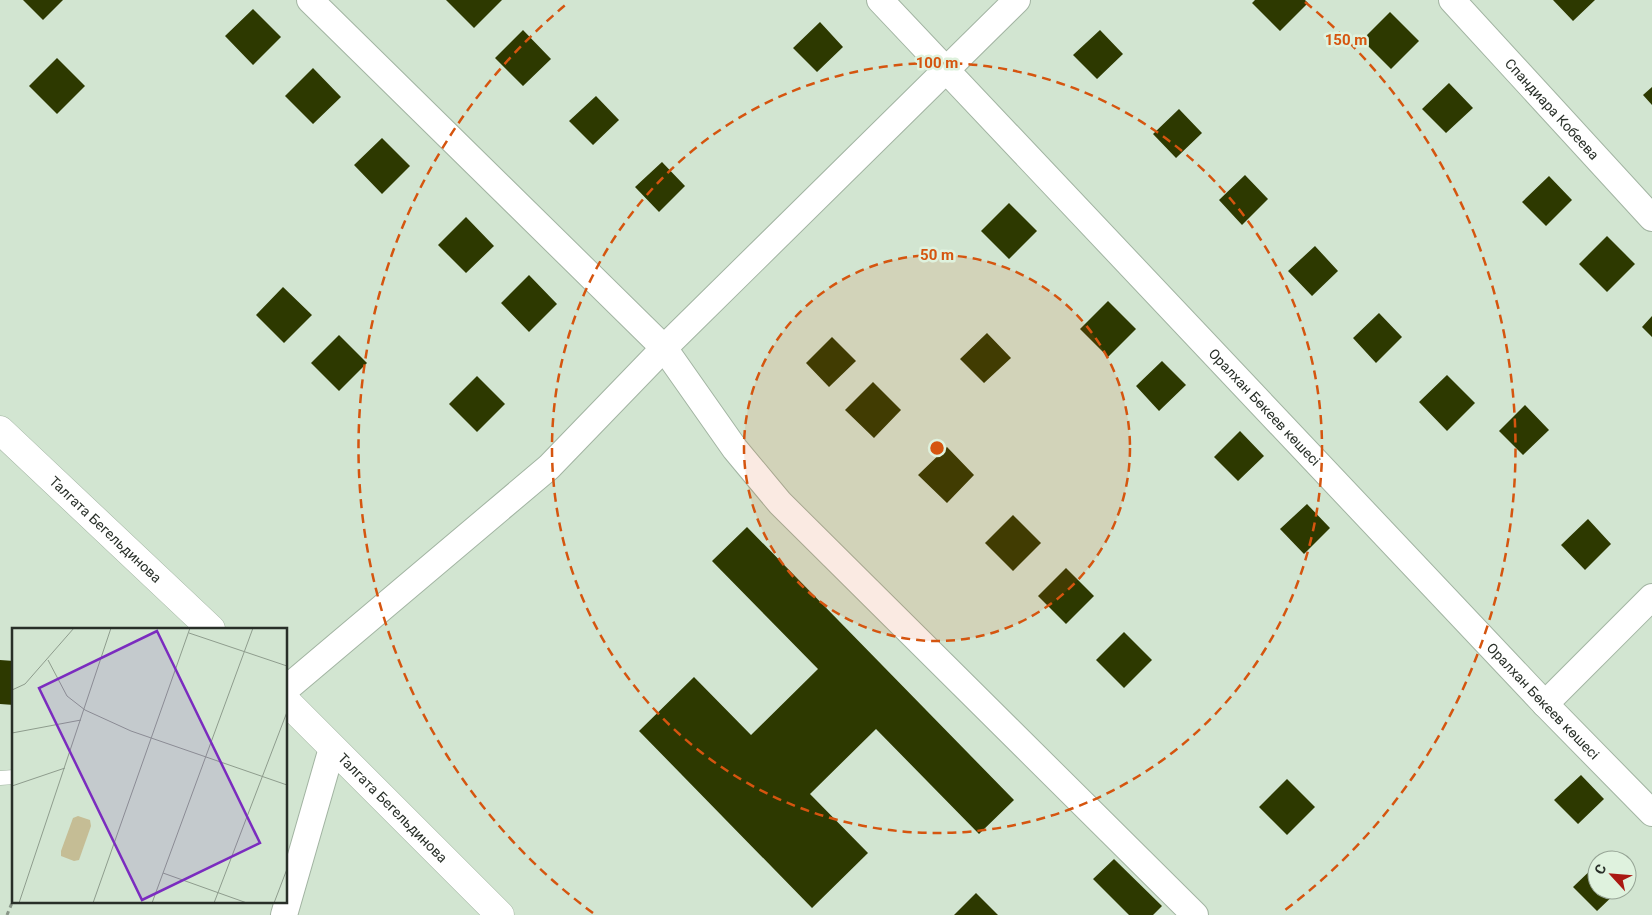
<svg xmlns="http://www.w3.org/2000/svg" width="1652" height="915" font-family="Roboto,sans-serif">
  <style>
    .building { fill: #2d3900 }
    .lines { fill: none; stroke-linecap: round; stroke-linejoin: round }
    .service-casing { stroke: #a2b4a2; stroke-width: 15 }
    .minor-casing { stroke: #a2b4a2; stroke-width: 28 }
    .tertiary-casing { stroke: #a2b4a2; stroke-width: 29 }
    .path { stroke: #889587; stroke-width: 3; stroke-dasharray: 4 4; stroke-linecap: butt }
    .service { stroke: #fff; stroke-width: 14 }
    .minor { stroke: #fff; stroke-width: 26 }
    .tertiary { stroke: #fff; stroke-width: 28 }
    .ring { fill: none; stroke: #d5550f; stroke-width: 2.5; stroke-dasharray: 9 6 }
    .labels { text-anchor: middle; dominant-baseline: central; stroke-width: 5; stroke-linejoin: round; paint-order: stroke }
    .street-label { font-size: 14px; fill: #282f28; stroke: #dff2de }
    .inset-road { fill: none; stroke: #8e9c8d; stroke-width: 1 }
    .view { fill: #7b2cbf; fill-opacity: 0.15; stroke: #7b2cbf; stroke-width: 2.5 }
    .inset-edge { fill: none; stroke: #282f28; stroke-width: 2.5 }
    .centre { fill: #d5550f; stroke: #dff2de; stroke-width: 2.5 }
    .ring-label { font-size: 15px; text-anchor: middle; font-weight: bold; fill: #d5550f; stroke: #dff2de; stroke-width: 5; stroke-linejoin: round; paint-order: stroke }
  </style>
  <rect width="100%" height="100%" fill="#d2e5d1"/>
  <path class="building" d="M23,0H63L43,20Z
    M446,0H502L474,28Z
    M1255,0H1305L1308,3L1280,31L1252,3Z
    M1553,0H1595L1573,21Z
    M253,9L281,37L253,65L225,36Z
    M1390,12L1419,41L1391,69L1362,40Z
    M820,22L843,47L817,72L793,48Z
    M523,30L551,59L523,86L495,58Z
    M1100,30L1123,54L1097,79L1073,55Z
    M57,58L85,86L57,114L29,86Z
    M313,68L341,97L313,124L285,96Z
    M1449,83L1473,108L1446,133L1422,109Z
    M1652,87V105L1643,95Z
    M596,96L619,120L593,145L569,121Z
    M1179,109L1202,133L1176,158L1153,134Z
    M382,138L410,166L382,194L354,165Z
    M662,162L685,186L659,212L635,187Z
    M1245,175L1268,199L1242,225L1219,200Z
    M1549,176L1572,200L1546,226L1522,202Z
    M1009,203L1037,231L1009,259L981,231Z
    M466,217L494,246L466,273L438,245Z
    M1607,236L1635,264L1607,292L1579,264Z
    M1315,246L1338,271L1312,296L1288,271Z
    M529,275L557,304L529,332L501,303Z
    M283,287L312,315L284,343L256,315Z
    M1108,301L1136,329L1108,357L1080,329Z
    M1379,313L1402,337L1376,363L1353,338Z
    M1652,316V337L1642,327Z
    M987,333L1011,358L984,383L960,359Z
    M339,335L367,363L339,391L311,363Z
    M832,337L856,361L829,387L806,363Z
    M1162,361L1186,385L1159,411L1136,386Z
    M1447,375L1475,403L1447,431L1419,402Z
    M477,376L505,404L477,432L449,404Z
    M873,382L901,410L874,438L845,410Z
    M1525,405L1549,430L1523,455L1499,431Z
    M1240,431L1264,456L1238,481L1214,457Z
    M947,447L974,475L947,503L918,475Z
    M1307,504L1330,528L1304,554L1280,529Z
    M1013,515L1041,543L1013,571L985,543Z
    M1588,519L1611,544L1585,570L1561,545Z
    M747,527L1014,800L979,834L876,729L810,794L868,853L812,908L639,731L694,677L751,735L818,669L712,561Z
    M1066,568L1094,596L1066,624L1038,596Z
    M1124,632L1152,660L1124,688L1096,660Z
    M0,660L14,661V705L0,704Z
    M1581,775L1604,799L1578,824L1554,800Z
    M1287,779L1315,807L1287,835L1259,807Z
    M1114,859L1162,906L1153,915H1129L1093,879Z
    M1597,864V890H1619L1597,911L1573,887Z
    M976,893L998,915H954Z"/>
  <g class="lines">
    <g class="service-casing">
      <path id="service" d="M0,778L14,777"/>
    </g>
    <g class="minor-casing">
      <g id="minor">
        <path d="M310,0L664,348L735,449L780,503L1195,915"/>
        <path id="s1" d="M880,0L1545,704L1652,813"/>
        <path id="s2" d="M1452,0L1652,218"/>
        <path d="M286,689L549,467L664,348L1017,0"/>
        <path d="M1545,704L1652,597"/>
        <path d="M284,915L332,748"/>
      </g>
    </g>
    <g class="tertiary-casing">
      <g id="tertiary">
        <path id="s3" d="M0,430L211,629"/>
        <path id="s4" d="M286,701L500,915"/>
      </g>
    </g>
    <path class="path" d="M7,915L14,898"/>
    <use href="#service" class="service"/>
    <use href="#minor" class="minor"/>
    <use href="#tertiary" class="tertiary"/>
  </g>
  <circle cx="937" cy="448" r="193" fill="#d5550f" fill-opacity=".12"/>
  <g class="ring">
    <circle cx="937" cy="448" r="193"/>
    <circle cx="937" cy="448" r="385"/>
    <path d="M593 913A578 578 0 0 1 569 2M1305 2A578 578 0 0 1 1281 913"/>
  </g>
  <g class="labels">
    <g class="street-label">
      <text stroke="none"><textPath href="#s2" startOffset="148">Спандиара Кобеева</textPath></text>
      <text stroke="none"><textPath href="#s1" startOffset="560">Оралхан Бөкеев көшесі</textPath></text>
      <text stroke="none"><textPath href="#s3" startOffset="145">Талгата Бегельдинова</textPath></text>
      <text stroke="none"><textPath href="#s1" startOffset="965">Оралхан Бөкеев көшесі</textPath></text>
      <text stroke="none"><textPath href="#s4" startOffset="151">Талгата Бегельдинова</textPath></text>
    </g>
  </g>
  <g transform="translate(12 628)">
    <rect width="275" height="275" fill="#d2e5d1"/>
    <path d="M66,188L78,192L79,198L67,232L62,233L49,228V223L61,190Z" fill="#c5bd95"/>
    <path class="inset-road" d="M177,5L275,38M36,32L55,68L73,82L119,103L275,157M0,62L13,56L62,0M0,105L69,92M0,158L53,140M151,245L235,275M7,275L99,0M81,275L178,0M140,275L241,0M202,275L275,84M262,275L275,241"/>
    <path class="view" d="M145,3L248,215L130,272L27,60Z"/>
    <rect width="275" height="275" class="inset-edge"/>
  </g>
  <circle cx="937" cy="448" r="8" class="centre"/>
  <g class="ring-label">
    <text x="1346" y="45">150 m</text>
    <text x="937" y="68">100 m</text>
    <text x="937" y="260">50 m</text>
  </g>
  <g transform="translate(1612 875) rotate(296)"><circle r="24" fill="#dff2de" stroke="#96a495"/>
  <path d="M0-4L9 19L0 12L-9 19Z" fill="#aa1812"/>
  <text y="-8" font-size="14" font-weight="bold" text-anchor="middle" fill="#282f28">С</text>
  </g>
</svg>
